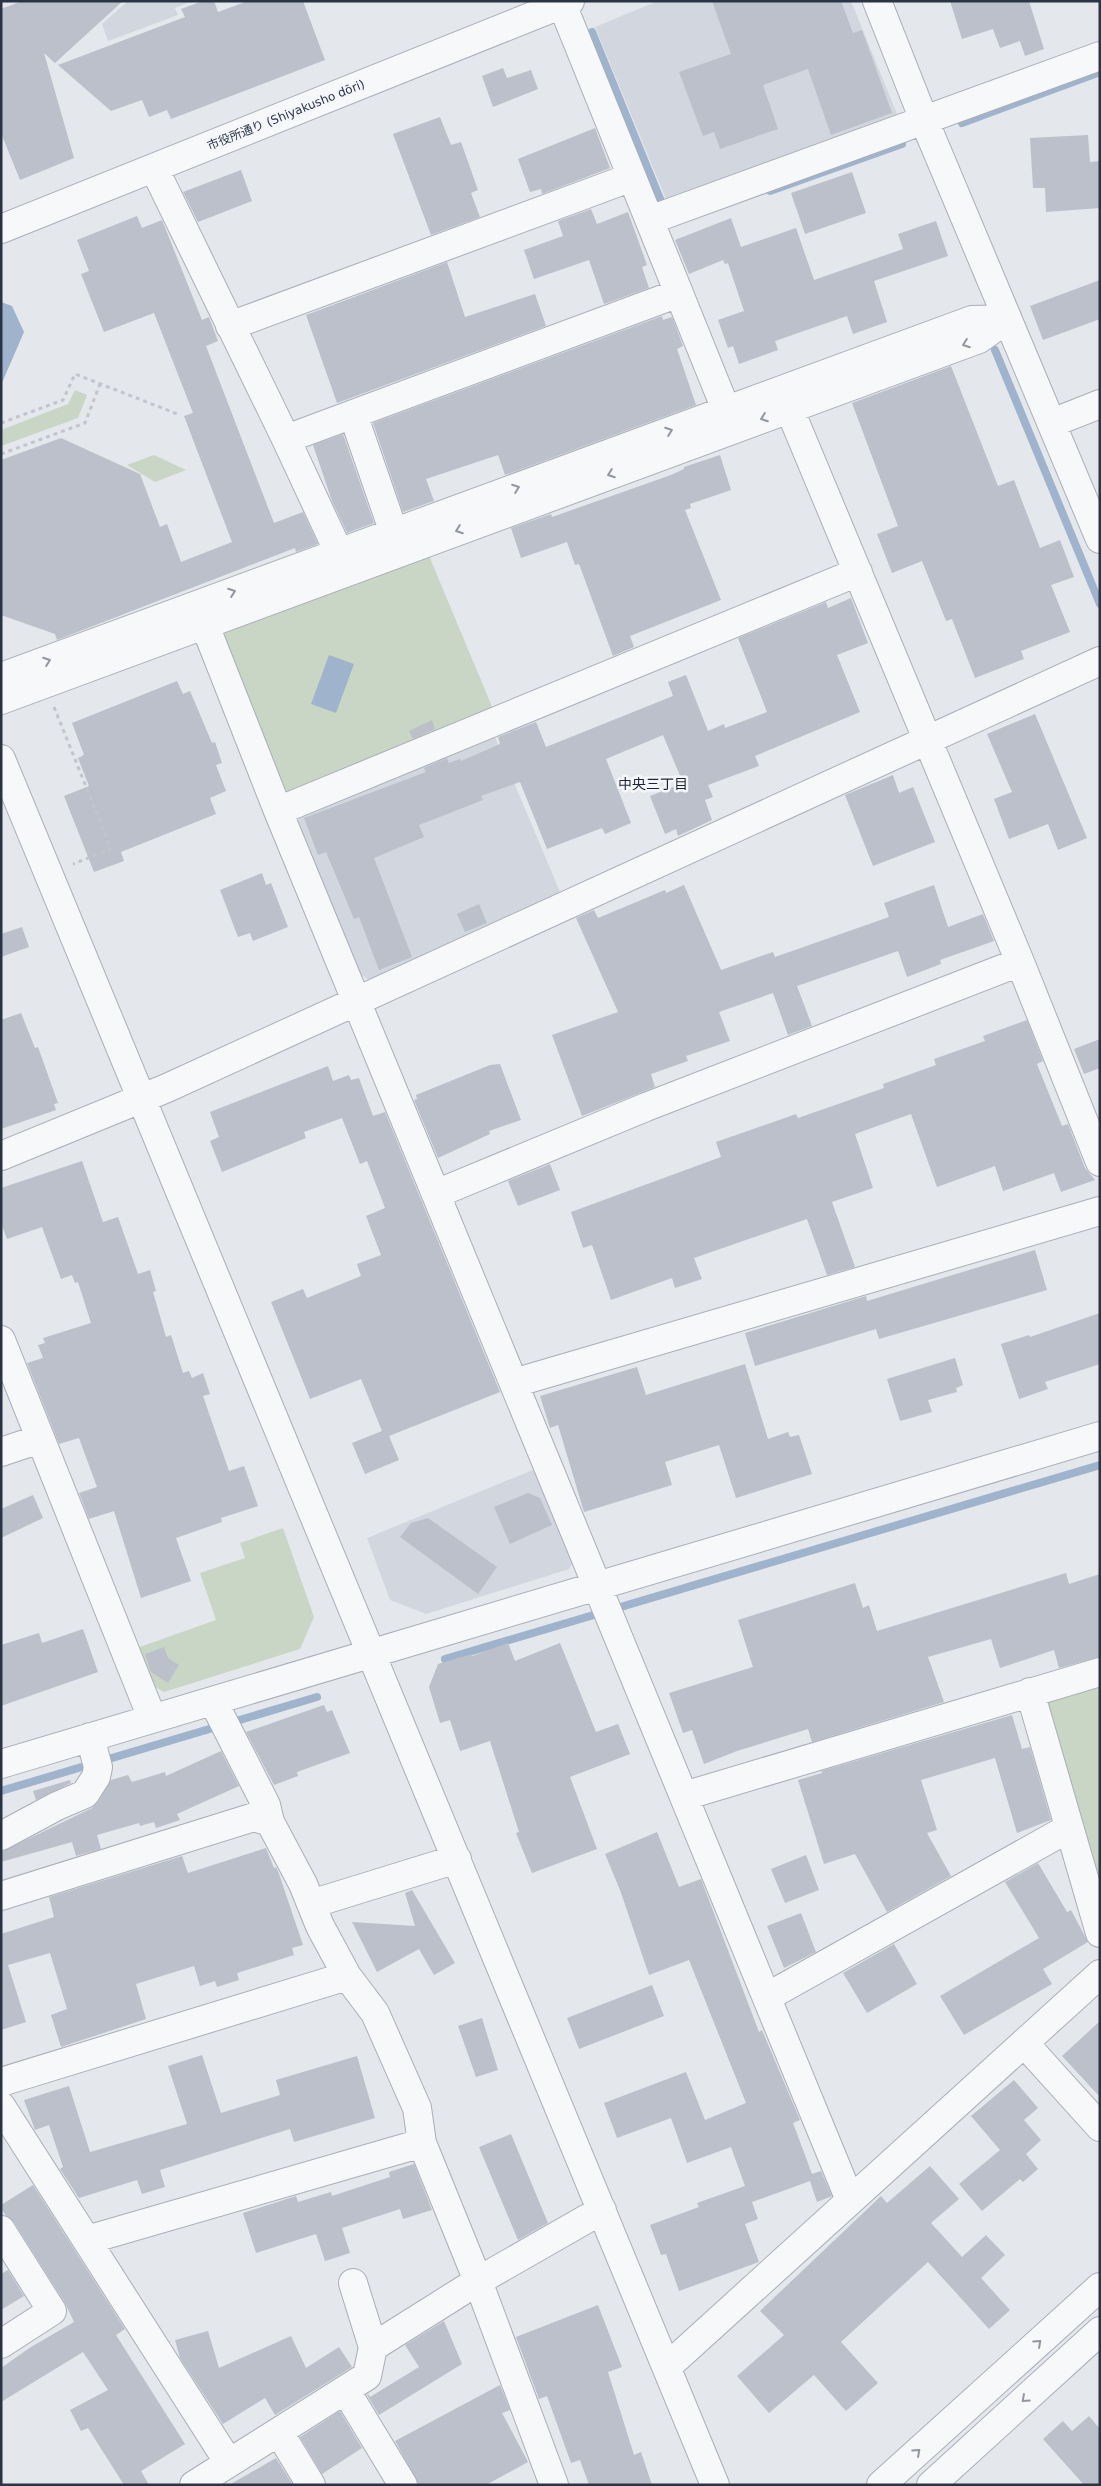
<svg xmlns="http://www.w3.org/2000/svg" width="1101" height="2486" font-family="'DejaVu Sans','Noto Sans JP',sans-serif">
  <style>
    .built { fill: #d2d6de }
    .green { fill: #c9d6c5 }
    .water { fill: #9fb4cc }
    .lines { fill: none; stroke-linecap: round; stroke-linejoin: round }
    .stream { stroke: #9fb4cc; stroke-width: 8 }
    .building { fill: #bbc0ca }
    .minor-casing { stroke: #a9aeb7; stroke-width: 30 }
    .path { stroke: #c2c5cb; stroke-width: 3; stroke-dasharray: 4 4; stroke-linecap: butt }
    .minor { stroke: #f7f8fa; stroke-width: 28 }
    .oneway { stroke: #9196a0 }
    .labels { text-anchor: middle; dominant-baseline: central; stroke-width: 5; stroke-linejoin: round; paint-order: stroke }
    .street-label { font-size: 12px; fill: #2b3445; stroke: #f4f6f9 }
    .neighbourhood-label { font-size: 14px; fill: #1d2536; stroke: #f4f6f9 }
  </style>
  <rect width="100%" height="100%" fill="#e4e7ec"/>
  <path class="built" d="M128,1H192L175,8L178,15L108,41L102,24Z
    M658,1H851L897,114L666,199L595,27Z
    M494,735L560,892L370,980L357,973L296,828L301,810Z
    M540,1467L575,1559L569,1569L426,1614L390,1600L367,1538Z"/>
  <path class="green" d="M75,390L87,395L78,418L1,446V430L68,404Z
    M154,455L186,470L155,482L127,465Z
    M427,551L493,709L291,793L280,787L218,638L226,622Z
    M283,1528L314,1617L300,1649L164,1692L150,1684L137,1648L216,1620L200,1573L245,1558L240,1543Z
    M1100,1682V1911L1046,1699Z"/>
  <path class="water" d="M1,302L12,306L24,332L1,385Z
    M329,655L354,664L336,713L311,704Z"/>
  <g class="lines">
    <path class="stream" d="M592,32L665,211
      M962,123L1100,72
      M770,191L902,144
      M995,350L1100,604
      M445,1659L1100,1465
      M1,1791L317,1697"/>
  </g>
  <path class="building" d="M22,1H123L55,63L44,53L74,158L20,180L1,133V9Z
    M203,1H214L218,12L248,1H303L325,60L171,119L167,110L149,117L142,100L111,111L58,65L185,17L181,9Z
    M712,1H841L853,33L862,30L892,113L831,135L808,69L763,85L778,129L720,149L714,132L703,136L679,72L731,54Z
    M950,1H1029L1044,49L1025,56L1020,41L1000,48L993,29L962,39Z
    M503,68L507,78L531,70L538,89L493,107L482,76Z
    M440,117L451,145L461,142L478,190L471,193L480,217L431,235L393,134Z
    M595,128L610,168L542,194L541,189L530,192L518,159Z
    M1088,135L1090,162L1100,161V208L1046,212L1045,188H1033L1030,138Z
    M241,170L252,201L198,222L183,192Z
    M852,172L866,213L805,234L791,193Z
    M591,209L597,224L628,212L647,265L642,267L649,288L604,304L589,260L534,279L524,250L563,236L558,221Z
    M137,216L142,228L162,220L202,320L209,317L218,341L206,346L274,523L303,512L318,544L296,552L295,548L57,640L55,634L1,615V460L61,438L140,474L160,527L167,524L181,562L232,542L184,416L193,413L154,313L104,332L81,274L89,271L77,240Z
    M731,218L741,247L796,228L814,280L903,249L898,234L936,221L948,256L874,281L887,322L853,334L847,316L775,341L778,350L739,364L733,346L728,348L718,320L744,311L728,263L725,264L723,260L689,274L675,240Z
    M447,262L465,317L535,294L546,326L337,403L306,315Z
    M1100,280V319L1043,340L1030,306Z
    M662,316L663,320L672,317L676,327L683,346L677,349L696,405L505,475L498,455L426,479L434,501L403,512L373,423Z
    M951,366L998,486L1014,480L1040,548L1060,540L1074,577L1051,585L1070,632L1021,651L1024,659L975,678L952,619L946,621L922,561L892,573L877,534L898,526L852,403Z
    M343,434L374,523L347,533L332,501L313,445Z
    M720,455L731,490L690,504L691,508L685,510L721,600L630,636L634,647L613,656L579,564L575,565L567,542L521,558L511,528L551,514L552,517L671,475L684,469V467Z
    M851,598L868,643L837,655L860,712L755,756L759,766L708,785L713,797L705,800L712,820L678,836L676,829L665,834L650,796L683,783L663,735L606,759L631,823L605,834L602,828L547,849L520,782L481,796L483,800L419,825L424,837L374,858L412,957L379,970L359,917L354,919L326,852L318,855L304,818L426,772L424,768L447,758L449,763L460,759L461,761L500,744L498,737L536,722L546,747L673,696L668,682L686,675L708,731L724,724L725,728L767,712L738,638L826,602L828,608Z
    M177,681L183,694L190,691L212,743L215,742L222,763L216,765L226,791L210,798L216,814L121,852L124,861L94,872L64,796L89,786L78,758L84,755L72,723Z
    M1035,714L1087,838L1058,850L1048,824L1009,839L994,799L1012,792L987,734Z
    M432,720L435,729L413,739L409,731Z
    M893,775L899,793L913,787L935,842L873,866L845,795Z
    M262,873L266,885L271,883L288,927L253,941L250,933L238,937L220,890Z
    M684,885L721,970L773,952L775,957L889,917L884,903L934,885L948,927L983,914L994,941L940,960L941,964L907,977L898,951L797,986L812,1026L788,1035L773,993L719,1012L730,1041L686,1056L688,1061L651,1074L655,1087L582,1116L552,1035L618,1012L576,918L594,910L598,918L665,890L666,893Z
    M479,904L487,923L465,932L457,914Z
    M22,927L29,947L1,957V934Z
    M21,1013L35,1048L38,1047L58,1103L54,1104L56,1110L1,1129V1020Z
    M1027,1020L1043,1061L1037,1064L1062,1126L1068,1124L1085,1168L1095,1180L1061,1192L1054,1173L1003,1191L995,1166L937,1187L911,1114L855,1134L873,1188L832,1202L855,1267L827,1275L807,1219L694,1258L702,1279L675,1288L672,1278L611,1300L592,1245L583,1248L571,1212L721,1157L716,1142L796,1114L798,1118L884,1088L883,1084L936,1065L934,1059L985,1041L983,1036Z
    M1100,1039V1068L1084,1074L1074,1049Z
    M500,1064L521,1120L489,1131L490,1134L438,1158L414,1100L417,1099L416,1095L490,1065Z
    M328,1066L333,1081L349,1075L351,1080L359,1078L373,1116L385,1112L500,1392L389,1436L399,1460L365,1474L352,1443L382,1431L361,1379L310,1399L271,1302L303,1289L307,1298L361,1276L357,1264L381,1255L366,1216L385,1208L367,1161L360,1164L342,1118L304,1132L306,1138L222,1172L210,1141L219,1137L210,1112Z
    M82,1161L103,1222L118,1217L138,1274L150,1270L156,1291L153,1292L166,1337L171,1335L183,1373L189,1371L192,1378L203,1373L210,1394L203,1396L229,1471L244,1466L258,1506L221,1518L222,1522L176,1538L191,1581L141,1598L114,1511L89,1519L79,1493L97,1487L79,1438L59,1444L27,1363L43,1358L38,1345L45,1343L43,1338L91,1323L78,1282L75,1283L72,1275L61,1279L42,1227L7,1239L1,1223V1188Z
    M550,1164L560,1190L518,1206L508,1181Z
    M1035,1250L1047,1290L879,1339L876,1329L755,1366L745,1333L866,1296L867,1301Z
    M1100,1313V1364L1045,1382L1048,1389L1019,1399L1001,1344L1029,1335L1030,1337Z
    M955,1358L963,1385L956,1388L957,1392L928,1400L932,1412L900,1421L887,1379Z
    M745,1364L768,1439L788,1432L790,1437L799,1435L812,1474L736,1498L719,1445L665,1462L672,1485L584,1512L558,1425L550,1428L540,1396L637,1367L646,1395Z
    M528,1493L540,1498L552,1525L510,1544L494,1507Z
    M33,1495L43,1518L1,1538V1509Z
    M428,1518L497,1567L478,1594L400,1537L411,1523Z
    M1066,1573L1069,1584L1100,1574V1657L1059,1668L1054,1650L1000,1668L991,1639L928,1657L944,1702L812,1742L808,1729L737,1751L704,1764L692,1730L683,1733L669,1693L753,1667L738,1620L855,1583L863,1608L869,1605L877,1631Z
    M83,1629L98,1672L1,1706V1645L39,1633L42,1643Z
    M508,1643L515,1661L560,1643L596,1732L618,1724L630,1754L570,1777L597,1849L532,1873L516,1833L519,1832L490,1741L460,1751L450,1720L440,1723L429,1687L438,1664L472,1654V1656Z
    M164,1647L168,1658L179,1665L168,1683L151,1672L145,1654Z
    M324,1705L327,1712L332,1710L350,1753L297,1772L298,1776L274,1785L246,1732Z
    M1012,1715L1022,1749L1030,1747L1051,1820L1017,1833L995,1758L921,1780L937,1830L927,1833L951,1876L887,1912L855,1854L824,1864L798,1780L822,1773L821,1771Z
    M221,1751L239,1786L177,1814L180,1820L156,1828L154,1822L140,1826L139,1823L97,1835L101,1849L76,1856L72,1842L1,1862V1852L92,1808L98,1802L111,1780L128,1775L132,1782L165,1772L166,1776Z
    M70,1780L71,1783L36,1800L33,1791Z
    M657,1832L679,1887L701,1879L759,2032L762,2030L800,2120L793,2123L812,2174L821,2171L832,2196L817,2202L810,2181L752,2202L758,2219L745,2224L759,2262L679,2291L666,2254L661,2255L650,2225L699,2207L697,2203L745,2186L731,2147L687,2163L671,2118L617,2138L604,2103L686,2072L705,2120L746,2103L689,1960L649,1975L620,1890L605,1854Z
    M266,1848L274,1868L276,1867L278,1871L303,1945L292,1948L294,1955L237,1973L239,1980L217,1987L215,1981L200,1986L194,1966L136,1984L146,2019L61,2047L51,2015L67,2009L50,1953L8,1965L26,2022L1,2030V1934L54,1917L49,1897L182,1856L188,1873Z
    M806,1855L819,1890L785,1903L771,1869Z
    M1038,1863L1067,1912L1071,1910L1088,1942L1043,1969L1052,1984L964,2035L940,1996L1039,1938L1005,1882Z
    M412,1890L455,1963L434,1975L419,1949L377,1972L352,1922L415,1926L405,1893Z
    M801,1913L816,1952L784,1968L767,1926Z
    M894,1944L917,1984L867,2013L843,1973Z
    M652,1985L664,2016L579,2049L567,2018Z
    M482,2018L498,2070L476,2077L458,2026Z
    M1100,2021V2097L1062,2056Z
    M202,2055L221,2113L280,2095L276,2080L357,2056L375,2118L294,2142L290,2129L160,2170L165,2187L142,2194L137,2180L79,2198L60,2169L63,2167L49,2125L35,2130L24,2100L69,2086L90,2152L187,2124L168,2066Z
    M1014,2080L1038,2108L1024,2120L1041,2140L1026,2154L1038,2169L1023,2182L1020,2179L982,2211L959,2184L1000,2150L971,2116Z
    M511,2134L548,2223L518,2240L479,2147Z
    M414,2164L432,2210L403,2219L400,2209L342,2228L350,2253L325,2261L316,2234L256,2253L243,2213L296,2196L298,2202L331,2192L332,2196L390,2177L389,2172Z
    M930,2166L959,2199L931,2223L962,2257L986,2235L1005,2255L981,2278L1010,2310L989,2329L928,2262L841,2342L878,2383L846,2411L814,2375L769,2413L737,2376L784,2335L760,2311L881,2196L887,2203Z
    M33,2185L125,2329L116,2335L185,2444L141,2471L149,2485H124L88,2428L81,2431L70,2410L108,2390L83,2352L1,2402V2368L31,2347L74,2322L65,2303L14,2222L6,2216L1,2208V2205Z
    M8,2270L24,2296L1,2310V2274Z
    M598,2305L622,2367L608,2372L634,2455L641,2452L652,2485H589L580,2460L571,2463L547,2396L539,2399L516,2337Z
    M444,2321L462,2364L379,2415L367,2395L368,2394L370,2397L419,2367L405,2345Z
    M208,2331L219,2368L291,2336L306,2368L339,2347L352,2367L275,2415L265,2398L223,2424L180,2358L175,2340Z
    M500,2385L510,2410L502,2413L528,2462L486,2485H419L395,2441Z
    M340,2411L362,2448L322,2474L300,2437Z
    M1089,2416L1100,2429V2485H1084L1043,2439L1063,2421L1072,2431Z
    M276,2458L293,2485H229Z"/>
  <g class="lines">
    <g class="minor-casing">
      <path id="minor" d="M877,1L924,120L1100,539
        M562,4L733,427
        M154,168L286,439L347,570
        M650,220L1100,56
        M1,229L570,1
        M230,326L632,177
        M782,391L1020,962L1100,1162
        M353,414L394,533
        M1052,423L1100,404
        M286,439L679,293
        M197,605L278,811L850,2200
        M1,677L972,320L1007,319
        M1,700L979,339L1007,319
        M1,759L715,2485
        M278,811L858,572
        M1,1156L167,1088L1100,661
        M436,1194L646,1107L1020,962
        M1,1340L152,1718
        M514,1383L1100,1211
        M1,1452L40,1439
        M1030,1692L1100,1933
        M213,1701L266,1805L270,1822
        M1,1764L1100,1436
        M684,1796L1100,1672
        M1,1836L57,1806L85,1794L96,1777L98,1767L90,1737
        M1,1896L254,1817L270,1822L303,1884L320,1926L347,1976L375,2013L417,2108L422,2143L478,2281L554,2485
        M311,1904L457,1859
        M767,1997L1069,1828
        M1024,2043L1100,2127
        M1,2082L347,1976
        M1,2106L229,2463
        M1,2230L52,2311L1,2344
        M87,2240L422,2143
        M353,2283L373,2347
        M667,2367L1100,1974
        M346,2391L403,2485
        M279,2432L311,2485
        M194,2485L367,2376L373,2347L478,2281L602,2210
        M881,2485L1100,2287
        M931,2485L1100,2331"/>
    </g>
    <path class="path" d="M1,423L63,400L75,374L180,415
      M1,454L85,423L100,384
      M54,707L111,849L73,864"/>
    <use href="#minor" class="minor"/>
  </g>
  <defs><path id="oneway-chevron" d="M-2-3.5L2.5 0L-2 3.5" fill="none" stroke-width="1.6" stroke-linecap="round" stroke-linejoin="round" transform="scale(1.25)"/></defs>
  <g class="oneway">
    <use href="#oneway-chevron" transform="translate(966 344) rotate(160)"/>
    <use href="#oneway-chevron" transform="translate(764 418) rotate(160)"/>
    <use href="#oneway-chevron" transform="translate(669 431) rotate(-20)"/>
    <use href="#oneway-chevron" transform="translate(611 474) rotate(160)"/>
    <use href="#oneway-chevron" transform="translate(516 488) rotate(-20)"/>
    <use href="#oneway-chevron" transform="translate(459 530) rotate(160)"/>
    <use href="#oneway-chevron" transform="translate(232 592) rotate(-20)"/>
    <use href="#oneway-chevron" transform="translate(47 661) rotate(-20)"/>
    <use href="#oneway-chevron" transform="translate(1038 2343) rotate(-42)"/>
    <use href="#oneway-chevron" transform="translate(1025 2399) rotate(138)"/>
    <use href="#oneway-chevron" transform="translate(917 2452) rotate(-42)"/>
  </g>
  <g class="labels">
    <g class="street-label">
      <text transform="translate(286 115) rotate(-22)">市役所通り (Shiyakusho dōri)</text>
    </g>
    <g class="neighbourhood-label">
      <text x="653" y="784">中央三丁目</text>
    </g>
  </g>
  <rect width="1101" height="2486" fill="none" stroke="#2b3445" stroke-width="5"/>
</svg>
